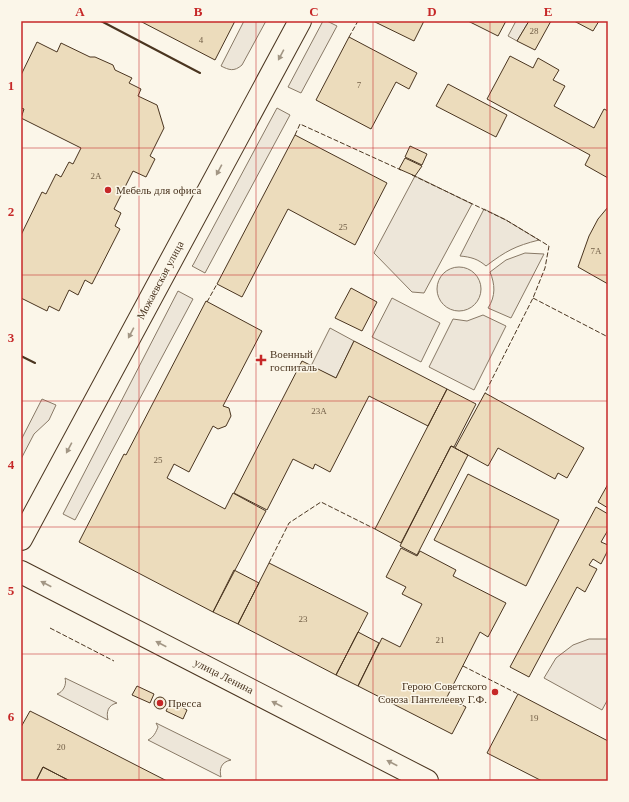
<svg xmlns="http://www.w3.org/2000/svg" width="629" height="802" font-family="'Times New Roman',serif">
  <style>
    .green { fill: #ede6d9; stroke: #887966 }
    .building { fill: #ecdcbc; stroke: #4a3520 }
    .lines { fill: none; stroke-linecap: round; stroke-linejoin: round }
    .tertiary-casing { stroke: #4a3520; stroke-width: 24 }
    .primary-casing { stroke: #4a3520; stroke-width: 24 }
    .tertiary { stroke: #fbf6e9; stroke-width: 22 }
    .primary { stroke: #fbf6e9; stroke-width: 22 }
    .fence { stroke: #4a3520; stroke-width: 1; stroke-dasharray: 5 2; stroke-linecap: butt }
    .wall { stroke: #4a3520; stroke-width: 2 }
    .oneway { fill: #a29684 }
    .grid { fill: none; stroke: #c62828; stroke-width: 1; stroke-opacity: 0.55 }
    .poi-dot { fill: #c62828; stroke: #fbf6e9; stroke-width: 1.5 }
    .labels { text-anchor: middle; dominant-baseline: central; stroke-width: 3; stroke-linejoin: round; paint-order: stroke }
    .number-label { font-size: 9px; fill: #725f47 }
    .poi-label { font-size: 11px; fill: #4a3520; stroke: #fbf6e9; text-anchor: start }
    .street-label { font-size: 11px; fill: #4a3520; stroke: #fbf6e9 }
    .neatline { fill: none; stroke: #c62828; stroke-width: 1.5 }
    .grid-label { font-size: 13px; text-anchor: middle; font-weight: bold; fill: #c62828 }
  </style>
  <rect width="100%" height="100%" fill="#fbf6e9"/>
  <path class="green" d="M244,21H266L242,65C234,72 229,70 221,66Z
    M323,21H327L337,26L301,93L288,87Z
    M516,21H529L517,41L508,36Z
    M277,108L290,115L205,273L192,266L193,265Z
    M415,176L472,204L424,293L412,292L374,253Z
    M484,209L506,220L539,240C515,246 506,251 486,266C478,259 471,257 460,256Z
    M525,253L544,254L511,318L488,308C496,296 495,284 490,272L506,260Z
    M437 289a22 22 0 1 1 44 0a22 22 0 1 1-44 0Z
    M178,291L193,299L75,520L63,514Z
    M392,298L440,323L421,362L372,337Z
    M483,315L506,326L474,390L429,367L453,319L467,321Z
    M330,328L354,341L336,378L311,366Z
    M42,399L56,405L49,420L34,434L21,459V440Z
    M589,639H608V699L602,710L544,678L556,658L573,645Z
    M65,678L117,703C108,705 106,712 108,720L57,694C63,692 67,685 65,678Z
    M156,723L231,760C221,762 219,769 221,777L148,740C154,737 156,732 158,727Z"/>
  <path class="building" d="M140,21H235L215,60Z
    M373,21H424L414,41Z
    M468,21H506L498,36Z
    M529,21H551L535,50L517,41Z
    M574,21H599L593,31Z
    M349,37L417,73L409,89L396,82L371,129L316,100Z
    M37,42L57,52L61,43L90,57H95L113,65L115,70L132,78L129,83L141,89L138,96L157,105L164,128L150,156L155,159L146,177L133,171L114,209L121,213L115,226L120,229L92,284L85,280L78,295L69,290L59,311L49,306L47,311L21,298V235L42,192L46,194L56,174L61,177L69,162L73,164L81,148L21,118L24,109L21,108V75Z
    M510,56L533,68L538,58L559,70L553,80L565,86L554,106L594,128L604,109L608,111V178L585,165L590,155L487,99Z
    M448,84L507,115L496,137L436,106Z
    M295,135L387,183L355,245L288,209L242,297L217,284Z
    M410,146L427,154L422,165L405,157Z
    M405,158L422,166L415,176L399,169Z
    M608,207V284L578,267L589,236L598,219Z
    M351,288L377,302L362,331L335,318Z
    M206,301L262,331L223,406L229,408L231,416L226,426L218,429L213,426L189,472L174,464L167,478L225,509L233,493L266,511L213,612L79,542L124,454L126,455Z
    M354,341L447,389L428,426L369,396L330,472L315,464L313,469L293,459L267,510L234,493L302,361L336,378Z
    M447,389L476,404L454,447L451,446L401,543L375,529Z
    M485,393L584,448L567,478L558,473L555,479L498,448L488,466L455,448Z
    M451,446L468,455L417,555L400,546Z
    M468,474L559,520L526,586L434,540Z
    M608,484V508L598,502Z
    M596,507L608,514V530L601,542L608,545V550L601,564L593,559L589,565L597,569L585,592L577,587L529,677L510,667Z
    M401,548L417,556L420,551L456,570L453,576L506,603L488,637L480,632L447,697L466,707L452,734L358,686L382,638L400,647L422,604L402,594L406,587L386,577Z
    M269,563L368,613L336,675L238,624Z
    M234,570L259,583L238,624L213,612Z
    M358,632L379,643L358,686L336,675Z
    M137,686L154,694L150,703L132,695Z
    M518,694L608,741V781H542L487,753Z
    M154 703a6 6 0 1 1 12 0a6 6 0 1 1-12 0Z
    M171,701L187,710L183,719L166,711Z
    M30,711L44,718L167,781H70L43,767L36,781H21V727Z
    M43,767L70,781H36Z"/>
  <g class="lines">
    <g class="tertiary-casing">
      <path id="tertiary" d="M21,539L300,21"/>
    </g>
    <g class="primary-casing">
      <path id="primary" d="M21,572L427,781"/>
    </g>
    <use href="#tertiary" class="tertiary"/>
    <use href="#primary" class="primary"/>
    <path class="fence" d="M349,37L358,21
      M295,135L300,124L401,170
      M412,175L506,220L549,246L545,268L533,298L485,393
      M533,298L608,337
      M207,302L217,284
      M269,563L289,523L321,502L375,529
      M50,628L114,661
      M463,666L518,694"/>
    <path class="wall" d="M101,21L200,73
      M21,356L35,363"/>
  </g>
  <defs><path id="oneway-solid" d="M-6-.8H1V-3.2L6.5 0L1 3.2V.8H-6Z"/></defs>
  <g class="oneway">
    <use href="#oneway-solid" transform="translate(281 55) rotate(118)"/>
    <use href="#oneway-solid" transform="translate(219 170) rotate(118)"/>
    <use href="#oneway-solid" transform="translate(131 333) rotate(118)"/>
    <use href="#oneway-solid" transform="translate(69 448) rotate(118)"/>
    <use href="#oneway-solid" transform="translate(46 584) rotate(-153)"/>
    <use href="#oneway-solid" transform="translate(161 644) rotate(-153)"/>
    <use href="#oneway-solid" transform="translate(277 704) rotate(-153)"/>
    <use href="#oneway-solid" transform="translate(392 763) rotate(-153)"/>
  </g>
  <path class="grid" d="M139,21V781M256,21V781M373,21V781M490,21V781M21,148H608M21,275H608M21,401H608M21,527H608M21,654H608"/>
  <g class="poi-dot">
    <circle cx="108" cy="190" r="4"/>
    <path d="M259 354h4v4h4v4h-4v4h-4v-4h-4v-4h4z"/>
    <circle cx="495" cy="692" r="4"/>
    <circle cx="160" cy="703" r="4"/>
  </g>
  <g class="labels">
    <g class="number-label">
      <text x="534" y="31">28</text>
      <text x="201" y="40">4</text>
      <text x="359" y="85">7</text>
      <text x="96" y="176">2А</text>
      <text x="343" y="227">25</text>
      <text x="596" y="251">7А</text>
      <text x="319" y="411">23А</text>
      <text x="158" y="460">25</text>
      <text x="303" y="619">23</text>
      <text x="440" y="640">21</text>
      <text x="534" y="718">19</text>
      <text x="61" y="747">20</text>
    </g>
    <g class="poi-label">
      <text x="116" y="190">Мебель для офиса</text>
      <text x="270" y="354">Военный<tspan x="270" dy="13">госпиталь</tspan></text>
      <text x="487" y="686" text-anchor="end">Герою Советского<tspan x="487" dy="13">Союза Пантелееву Г.Ф.</tspan></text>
      <text x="168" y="703">Пресса</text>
    </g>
    <g class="street-label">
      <text transform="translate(160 280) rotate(-62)">Можаевская улица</text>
      <text transform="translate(224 676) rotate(27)">улица Ленина</text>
    </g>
  </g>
  <rect width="629" height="802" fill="none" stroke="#fbf6e9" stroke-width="44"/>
  <rect x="22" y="22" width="585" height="758" class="neatline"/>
  <g class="grid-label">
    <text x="80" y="16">A</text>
    <text x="198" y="16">B</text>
    <text x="314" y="16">C</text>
    <text x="432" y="16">D</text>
    <text x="548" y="16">E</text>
    <text x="11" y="90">1</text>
    <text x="11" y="216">2</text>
    <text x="11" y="342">3</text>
    <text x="11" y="469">4</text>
    <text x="11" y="595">5</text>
    <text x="11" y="721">6</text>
  </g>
</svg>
